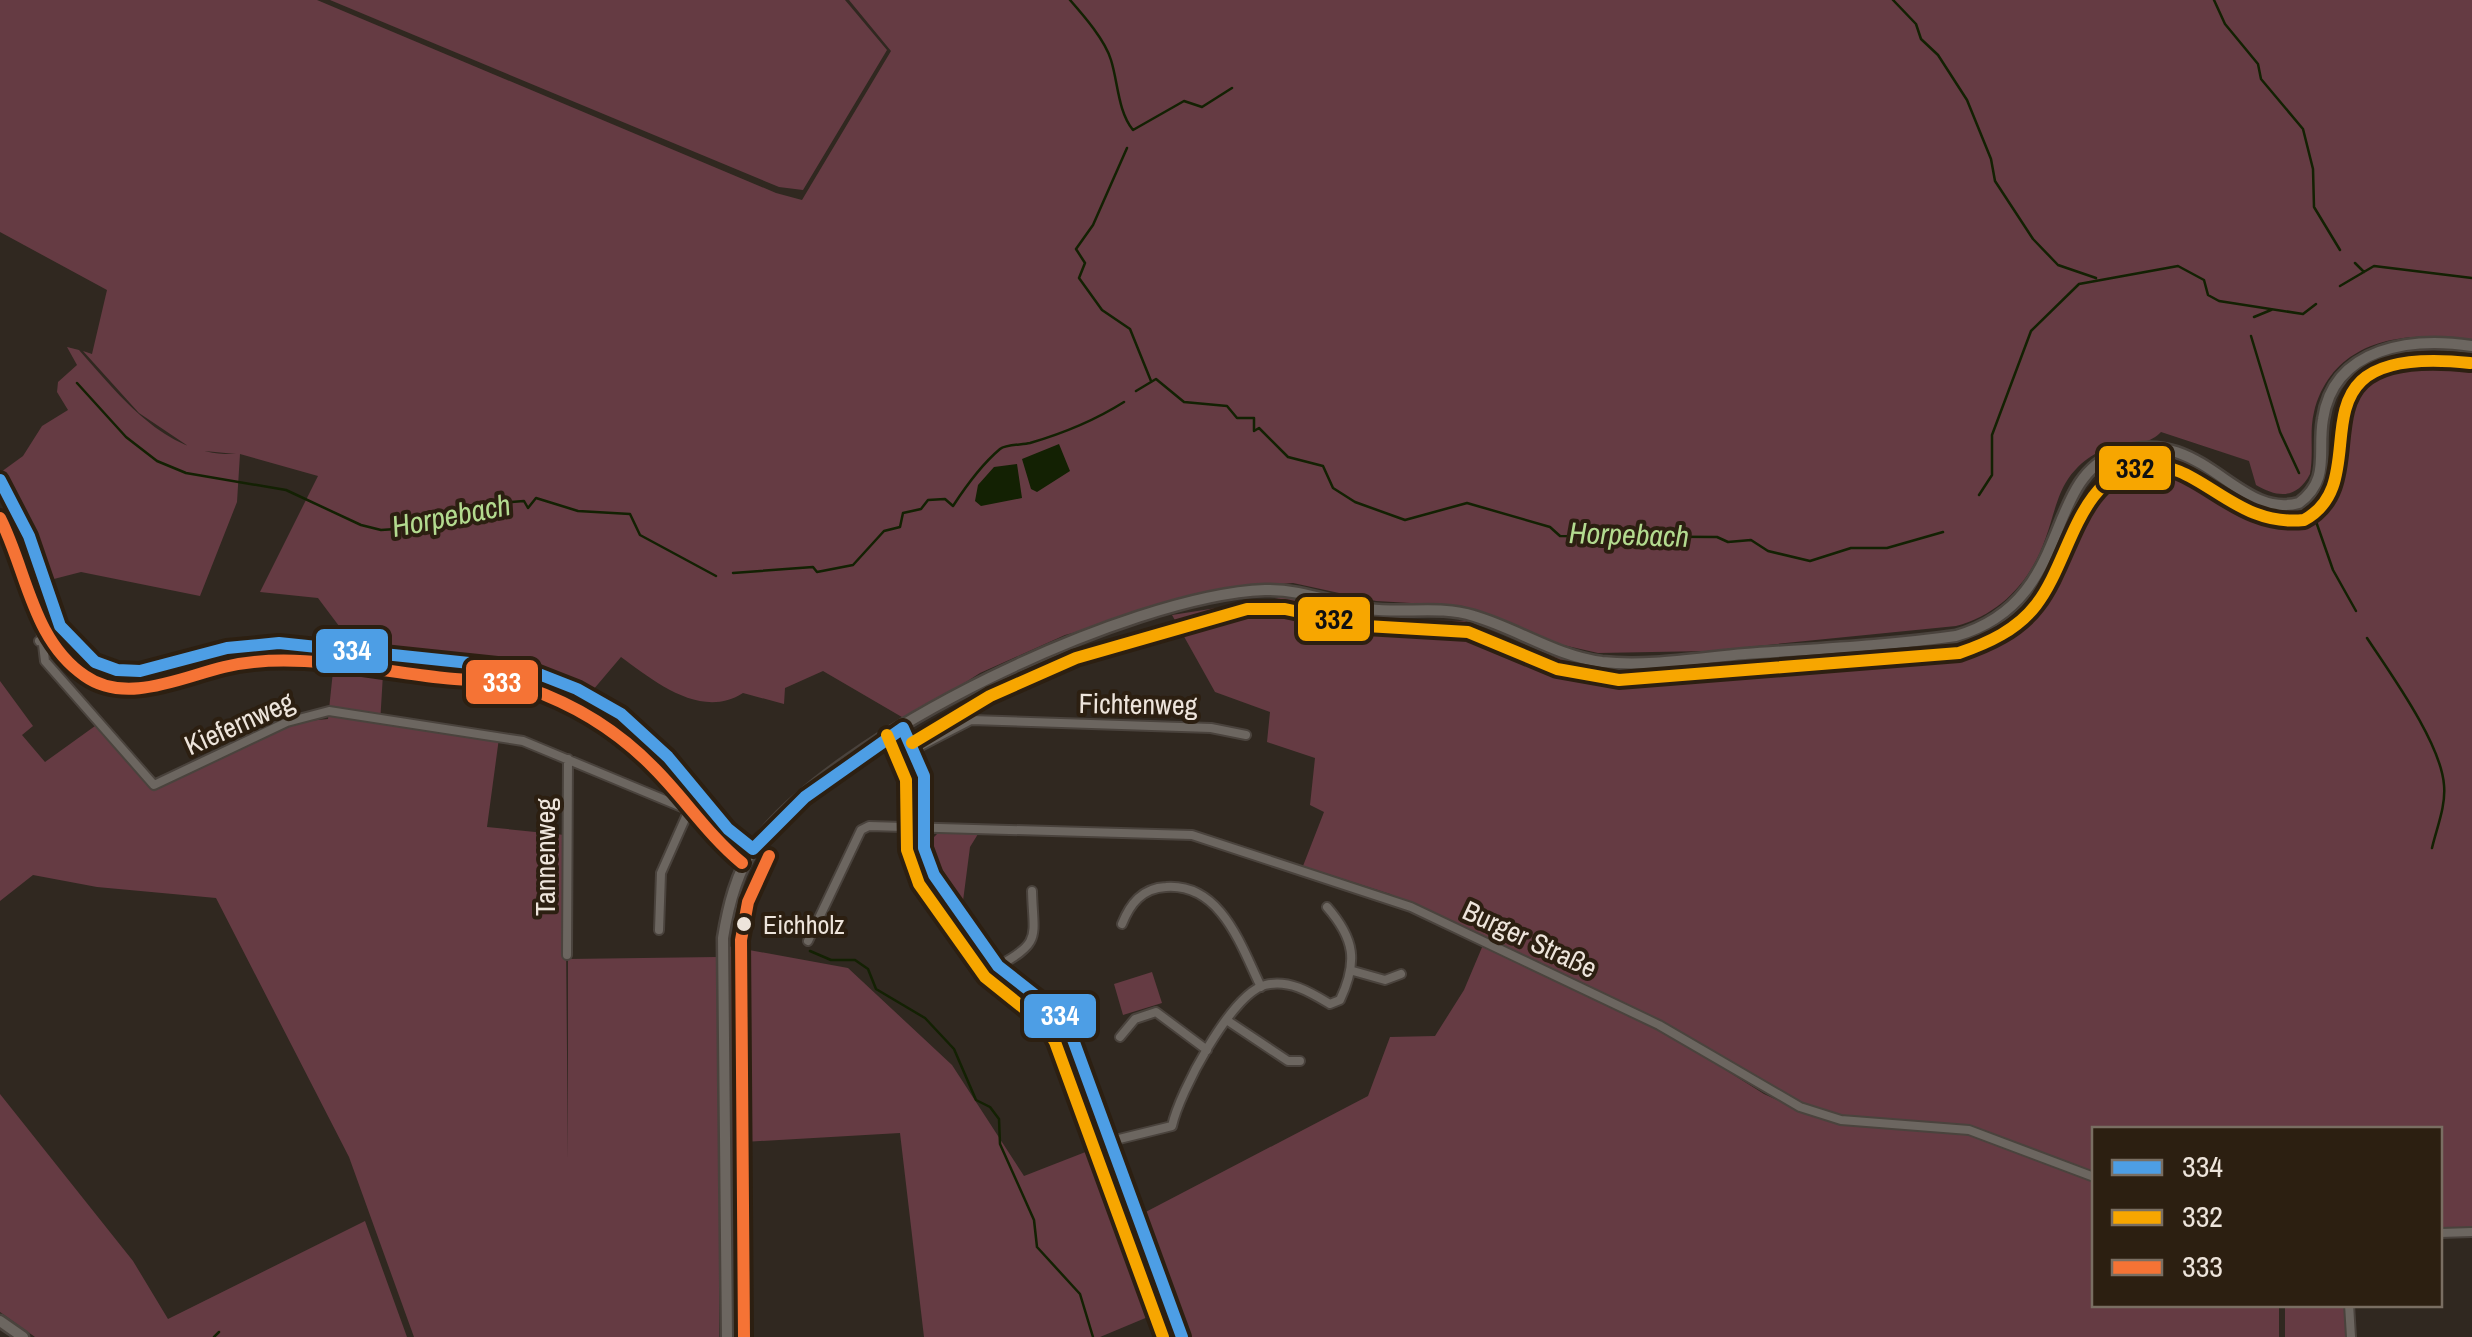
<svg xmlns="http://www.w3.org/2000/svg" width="2472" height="1337" font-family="'Archivo Narrow',sans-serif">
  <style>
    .green { fill: #653b43 }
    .water { fill: #132103 }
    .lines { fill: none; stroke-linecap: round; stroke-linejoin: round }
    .stream { stroke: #132103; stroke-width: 2.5 }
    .street-casing { stroke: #4a433d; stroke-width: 12 }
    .secondary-casing { stroke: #4a433d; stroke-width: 15 }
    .street { stroke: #6c6660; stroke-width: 8 }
    .secondary { stroke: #6c6660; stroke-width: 10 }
    .bus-1-casing { stroke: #2c1f11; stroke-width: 20 }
    .bus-2-casing { stroke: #2c1f11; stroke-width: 20 }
    .bus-3-casing { stroke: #2c1f11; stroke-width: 20 }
    .bus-1 { stroke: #4d9ee5; stroke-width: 12 }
    .bus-2 { stroke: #f7a600; stroke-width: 12 }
    .bus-3 { stroke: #f57335; stroke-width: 12 }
    .bus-dot { fill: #ede4db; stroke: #2c1f11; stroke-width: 4 }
    .labels { text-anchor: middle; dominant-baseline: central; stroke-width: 8; stroke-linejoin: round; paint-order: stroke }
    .bus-label { font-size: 26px; fill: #ede4db; stroke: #2c1f11; text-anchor: start }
    .street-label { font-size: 28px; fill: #ede4db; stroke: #2c1f11 }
    .water-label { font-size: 30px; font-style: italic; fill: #b3db8f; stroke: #2c1f11 }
    .line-badge { stroke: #2c1f11; stroke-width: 4 }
    .badge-label { font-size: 28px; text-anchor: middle; font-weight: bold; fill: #fff }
    .pale-badge-label { font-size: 28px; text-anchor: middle; font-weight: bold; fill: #111 }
  </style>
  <rect width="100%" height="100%" fill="#302820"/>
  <path class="green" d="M0,0H317L776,193L802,200L891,51L849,0H2472V340C2408,330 2333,337 2314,412C2309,432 2314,453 2310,474C2297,499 2278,498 2256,485L2249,461L2161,432C2140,455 2104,430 2068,479C2057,495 2053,518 2046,537C2031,581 2001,614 1956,626L1707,651L1598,653L1563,645L1463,606L1376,601L1293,583L1243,587L1065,635L980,673L907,720L823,671L785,688L784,704L743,693C701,720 654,681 621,657L593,690L527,661L354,646L318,598L260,592L318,476L240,454L237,502L200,596L81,572L50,580L35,534L1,472L23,456L42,426L68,410L57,392L58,382L77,365L67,347L79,350C122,398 166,457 236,454L194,450L139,413L83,351L92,354L107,290L0,232Z
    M330,0H845L887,50L803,190L779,187Z
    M2425,351L2472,356V1230L2440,1231V1130H2094V1173L1969,1128L1846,1118L1810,1108L1780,1095L1627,1004L1390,894L1303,866L1324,812L1310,805L1315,758L1267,742L1270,712L1215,692L1172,615L1287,597L1374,620L1465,621L1542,654L1618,671L1958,644C1978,640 1998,634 2014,621C2070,576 2070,439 2165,457C2201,464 2226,494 2258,510C2275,518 2292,515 2310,522L2316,507L2332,495C2336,414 2322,364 2425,351Z
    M335,652L384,657L380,724L499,738L487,827L565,835L568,1159V959L717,957L721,1063L719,1337H414L349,1157L216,898L97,887L33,875L0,901V681L33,726L22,735L45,762L95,726L153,789L287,723L328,719Z
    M937,834H978L970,847L963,901L936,860L931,840Z
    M1483,945L1665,1032L1764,1094L1804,1112L1845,1125L1969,1132L2094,1180V1304L2279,1305V1337H1187L1138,1216L1368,1096L1390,1037L1435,1036L1464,990Z
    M727,946L848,968L952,1065L1024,1176L1106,1144L1167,1309L1100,1337H924L900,1133L744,1142L747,1337H729Z
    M1152,972L1162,1003L1123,1015L1114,984Z
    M0,1094L133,1261L168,1319L365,1221L407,1337H35L0,1312Z
    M2285,1305H2347L2349,1337H2285Z"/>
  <path class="water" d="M1059,444L1070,471L1037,492L1031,489L1022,459Z
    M1017,464L1022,498L981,506L975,501L978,485L994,467Z"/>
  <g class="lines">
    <path class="stream" d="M1070,0C1084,16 1105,40 1111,60C1118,82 1118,112 1133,130L1184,101L1202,107L1232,88
      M1893,0L1916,24L1921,39L1938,55L1967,100L1991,159L1995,181L2033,239L2058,265L2096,278
      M2214,0L2225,24L2258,64L2261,79L2303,129L2313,169L2314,207L2340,250
      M1127,148L1093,225L1076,249L1085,263L1079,278L1102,310L1130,329L1151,381
      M2355,263L2364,272
      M2340,286L2374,266L2472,278
      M2254,317L2271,310
      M2251,336L2280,432L2299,473
      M77,383L126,437L157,461L186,473L286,490L361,525L381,530L411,528L445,518L465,506L524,501L528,508L536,498L578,511L630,514L640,535L716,576
      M1136,391L1156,379L1184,402L1227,406L1237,418H1254V431L1259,428L1288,457L1323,466L1333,488L1355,502L1405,520L1467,503L1550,527L1560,536L1717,537L1728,542L1751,540L1768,551L1810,561L1851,548H1887L1943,532
      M1979,495L1992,475V435L2031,331L2079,284L2178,266L2204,280L2208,295L2219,301L2303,314L2316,304
      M2312,510L2333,570L2356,611
      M733,573L813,567L817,572L853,565L884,531L900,527L903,513L921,509L928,500L945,499L953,506C966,486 981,465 1000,449C1006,444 1022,445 1030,443C1061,434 1097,419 1124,402
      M2367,638C2390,673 2441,743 2444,785C2446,806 2437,827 2432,848
      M810,951L831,960H855L868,969L876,989L925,1018L954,1049L976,1100L990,1107L999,1119L1000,1144L1034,1220L1037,1247L1080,1294L1093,1337
      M214,1337L219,1332"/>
    <g class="street-casing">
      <path id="street" d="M44,582L37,595L45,661L154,785L287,722L329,711L523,741L689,810L705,803
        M39,641L63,632
        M903,728L924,776V848L934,875L998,966L1059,1014L1071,1034L1182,1337
        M915,749L971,720L1211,728L1246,735
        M1122,924C1130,904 1142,888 1166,887C1221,883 1241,946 1261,987
        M659,930L661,873L689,810
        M808,941L861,830L869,826L1192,835L1411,907L1659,1025L1800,1107L1841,1120L1969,1130L2094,1177
        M567,955L568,759
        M998,966C1043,942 1033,936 1032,891
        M1353,971L1385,980L1401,974
        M1228,1021L1288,1061H1300
        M1120,1037L1135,1019L1156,1012L1207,1050
        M1107,1142L1172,1126C1179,1093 1231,994 1265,985C1289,979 1310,992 1330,1004L1340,1000C1358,962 1355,939 1327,907
        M2440,1233L2472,1232
        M2349,1304L2351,1337"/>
    </g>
    <g class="secondary-casing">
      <path id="secondary" d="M0,480L29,536L60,626L95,662L117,670L140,671L227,648L279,643L526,669L577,689L621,714L668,757L728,829L753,849
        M0,1321L23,1337
        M727,1337L723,938C728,907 736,873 755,846C835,735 1129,595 1265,590C1302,589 1334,604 1369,609C1404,614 1440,605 1474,616C1518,629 1556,656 1602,662C1649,667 1698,658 1745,654C1815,649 1886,646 1956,636C2074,602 2042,480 2116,454C2202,422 2236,521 2299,503C2331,479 2317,453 2323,419C2334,346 2413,337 2472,346"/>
    </g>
    <use href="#street" class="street"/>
    <use href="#secondary" class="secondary"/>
    <g class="bus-1-casing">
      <path id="bus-1" d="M0,480L29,536L60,626L95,662L117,670L140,671L227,648L279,643L526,669L577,689L621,714L668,757L728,829L753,849
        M903,728L924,776V848L934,875L998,966L1059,1014L1071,1034L1182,1337
        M753,849L805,797L903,728"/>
    </g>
    <g class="bus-2-casing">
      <path id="bus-2" d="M887,735L906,780L907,850L919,884L985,977L1046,1026L1055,1042L1163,1337
        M912,743L990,696L1076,658L1247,609H1285L1366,626L1468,632L1557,669L1619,680L1959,653C1988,643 2017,630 2036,605C2071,560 2077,476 2142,466C2199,458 2232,528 2304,520C2384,477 2274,342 2470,363"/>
    </g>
    <g class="bus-3-casing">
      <path id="bus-3" d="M0,518C27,571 32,640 85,676C126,705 182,677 224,667C293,650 374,671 444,678C470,681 502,679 527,688C576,705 618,731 654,768C685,799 708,835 742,863
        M744,1337L741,940L748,902L769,856"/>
    </g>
    <use href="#bus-1" class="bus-1"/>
    <use href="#bus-2" class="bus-2"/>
    <use href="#bus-3" class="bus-3"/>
  </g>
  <circle class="bus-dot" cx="744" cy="924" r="9"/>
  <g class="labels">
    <g class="bus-label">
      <text x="763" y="924">Eichholz</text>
    </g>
    <g class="street-label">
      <text transform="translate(1138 704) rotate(1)">Fichtenweg</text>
      <text transform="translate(239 723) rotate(-24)">Kiefernweg</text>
      <text transform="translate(545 857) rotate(-90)">Tannenweg</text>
      <text transform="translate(1530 939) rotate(25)">Burger Straße</text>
    </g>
    <g class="water-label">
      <text transform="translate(451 515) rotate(-11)">Horpebach</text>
      <text transform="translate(1629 534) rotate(2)">Horpebach</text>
    </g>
  </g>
  <g class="line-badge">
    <rect x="2097" y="444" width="76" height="48" rx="10" fill="#f7a600"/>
    <rect x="1296" y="595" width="76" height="48" rx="10" fill="#f7a600"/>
    <rect x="314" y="627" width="76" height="48" rx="10" fill="#4d9ee5"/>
    <rect x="464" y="658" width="76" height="48" rx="10" fill="#f57335"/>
    <rect x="1022" y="992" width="76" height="48" rx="10" fill="#4d9ee5"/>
  </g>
  <g class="badge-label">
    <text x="352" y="660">334</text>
    <text x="502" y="692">333</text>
    <text x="1060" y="1025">334</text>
  </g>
  <g class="pale-badge-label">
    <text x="2135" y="478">332</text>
    <text x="1334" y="629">332</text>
  </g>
  <rect x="2092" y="1127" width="350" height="180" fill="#2c1f11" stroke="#796e62" stroke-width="2.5"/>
  <rect x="2112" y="1160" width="50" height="15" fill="#4d9ee5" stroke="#796e62" stroke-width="2.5"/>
  <text x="2182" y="1177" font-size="30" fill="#ede4db">334</text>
  <rect x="2112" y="1210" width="50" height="15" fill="#f7a600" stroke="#796e62" stroke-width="2.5"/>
  <text x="2182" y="1227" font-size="30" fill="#ede4db">332</text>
  <rect x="2112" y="1260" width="50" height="15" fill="#f57335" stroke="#796e62" stroke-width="2.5"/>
  <text x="2182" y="1277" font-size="30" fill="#ede4db">333</text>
</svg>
